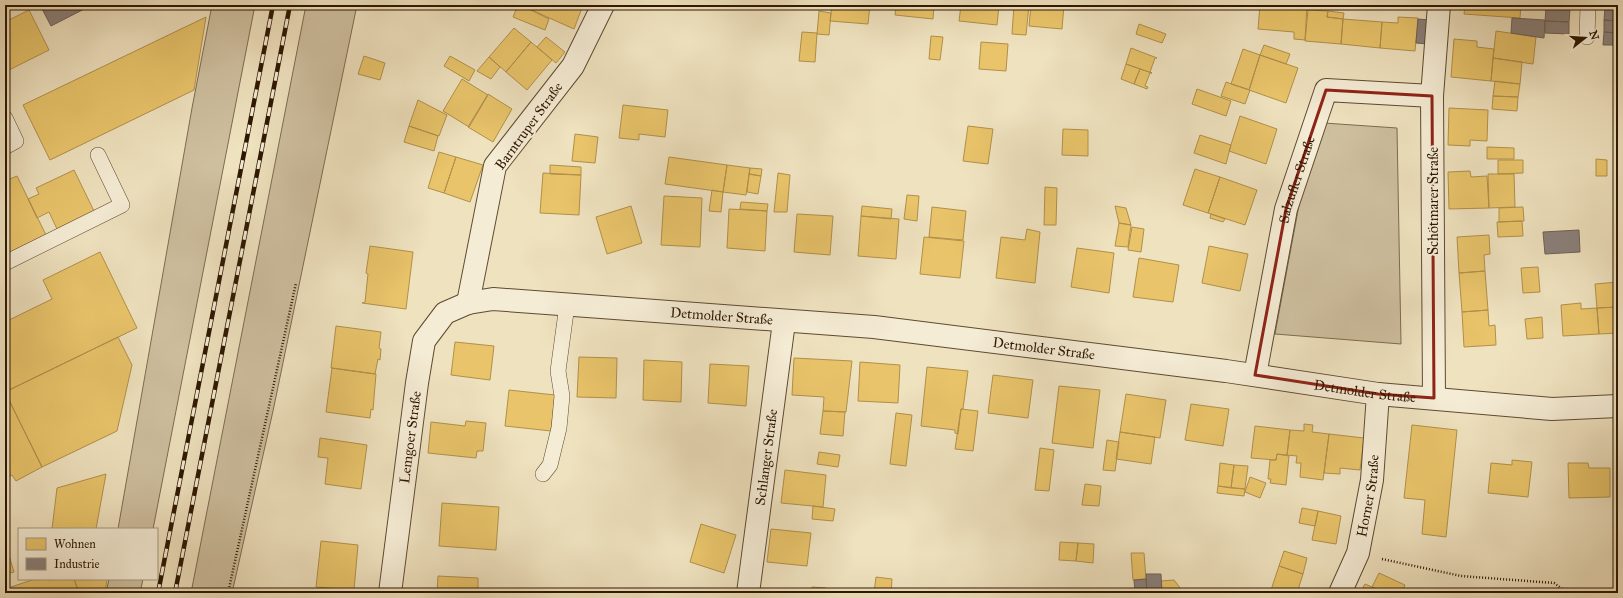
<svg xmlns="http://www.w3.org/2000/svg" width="1623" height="598" font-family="'IM FELL Great Primer',serif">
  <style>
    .green { fill: #cebf9f; stroke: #7e6b50 }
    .homes { fill: #e9c46a; stroke: #b1904a }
    .industry { fill: #8a817c; stroke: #6e6157 }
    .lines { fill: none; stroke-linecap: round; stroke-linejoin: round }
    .service-casing { stroke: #5e4a30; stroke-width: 16 }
    .minor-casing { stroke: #5e4a30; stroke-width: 24 }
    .path { stroke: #2e1700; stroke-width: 2.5; stroke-dasharray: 1 2; stroke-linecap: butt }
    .service { stroke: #f5ecd5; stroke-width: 15 }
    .minor { stroke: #f5ecd5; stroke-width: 22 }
    .rail-casing { stroke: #2e1700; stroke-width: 4.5 }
    .rail { stroke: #f5ecd5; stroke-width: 3; stroke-dasharray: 9; stroke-linecap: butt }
    .marked { fill: none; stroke: #8f2418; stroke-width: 3; stroke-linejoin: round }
    .labels { text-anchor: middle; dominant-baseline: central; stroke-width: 4; stroke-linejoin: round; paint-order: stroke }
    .street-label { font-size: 14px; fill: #2e1700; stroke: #f5ecd5 }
  </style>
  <rect width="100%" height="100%" fill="#efe2bf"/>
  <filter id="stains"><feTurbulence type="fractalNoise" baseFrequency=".005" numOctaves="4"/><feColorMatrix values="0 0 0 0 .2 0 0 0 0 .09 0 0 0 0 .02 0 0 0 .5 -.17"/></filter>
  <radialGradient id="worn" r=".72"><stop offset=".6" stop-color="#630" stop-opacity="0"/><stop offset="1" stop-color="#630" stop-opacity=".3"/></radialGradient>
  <path class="green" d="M212,5H255L153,529H118L192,108Z
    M306,5H357L273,411L232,593H191Z
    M1324,123L1397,128L1401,344L1275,334L1299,205Z
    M109,579H143L140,593H106Z"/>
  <path class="homes" d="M518,5L527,8L549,19L545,30L513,17Z
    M528,5H583L574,29L527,8Z
    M774,5H805V7Z
    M832,5H870L868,24L830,21Z
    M896,5H934L933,19L895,15Z
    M961,5H999L997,25L959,21Z
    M1014,5H1029L1026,35L1012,34Z
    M1031,5H1064L1062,29L1029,26Z
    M1260,5H1307L1305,40L1294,39V32L1258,29Z
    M1465,5H1521L1520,18L1464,14Z
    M29,10L49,50L7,71L5,67V22Z
    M1308,10L1328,11L1327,17L1343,19L1341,44L1305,41Z
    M819,11L831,13L829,35L817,34Z
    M1328,11L1344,13L1343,19L1327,17Z
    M206,17L194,90L50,160L23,105Z
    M1398,17L1418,18L1415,51L1380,48L1382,22L1398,23Z
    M1343,19L1382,22L1380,48L1341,44Z
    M1139,24L1166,34L1162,43L1136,34Z
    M514,28L531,42L506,72L489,57Z
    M1496,31L1536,37L1533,64L1493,58Z
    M802,32L817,33L815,62L799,61Z
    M931,36L943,37L940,60L929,59Z
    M546,37L565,52L556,63L537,47Z
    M1454,39L1477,41V47L1494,49L1491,81L1451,77Z
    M531,42L552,60L527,90L506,72Z
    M981,42L1008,44L1006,71L979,69Z
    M1264,45L1290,54L1286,64L1260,55Z
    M1131,48L1157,58H1155L1150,72L1152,73L1126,64Z
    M1243,49L1260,55L1249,90L1231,84Z
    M1260,55L1298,68L1286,103L1249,90Z
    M364,56L385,63L380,80L358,74Z
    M450,56L475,70L469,81L444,66Z
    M489,57L500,67L491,79L477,71Z
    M1493,58L1522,62L1520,84L1491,81Z
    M1126,64L1140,69L1134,84L1121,79Z
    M1140,69L1152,73H1150L1145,86L1148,87L1147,89L1134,84Z
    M462,79L488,95L469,127L443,111Z
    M1495,81L1520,84L1518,97L1493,96Z
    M1226,82L1250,90L1245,104L1221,96Z
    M1197,89L1231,101L1226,116L1192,104Z
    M488,94L512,109L493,142L468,127Z
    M1493,96L1518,97L1517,111L1492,109Z
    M418,100L447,115L439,136L409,126Z
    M623,105L668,110L665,137L639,134V140L619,138Z
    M1449,108L1488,110L1487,141L1470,140V146L1448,145Z
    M1240,116L1277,129L1266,164L1229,151Z
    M409,126L438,136L434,151L404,142Z
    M968,126L993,129L988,164L963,161Z
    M1063,129L1088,130V156L1062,155Z
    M575,134L598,137L595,163L572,161Z
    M1200,135L1231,145L1226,164L1194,153Z
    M1487,147L1514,148V159H1487Z
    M439,152L456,157L444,193L428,188Z
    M456,157L483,165L470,202L444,193Z
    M669,157L727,165L723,192L665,184Z
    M1596,159L1607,160V176H1596Z
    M1498,160H1523V173L1498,174Z
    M550,165L581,167V175L550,174Z
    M727,165L750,168L746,195L723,192Z
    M750,168L762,169L761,176L749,174Z
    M1195,169L1220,177L1208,213L1183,205Z
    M74,170L94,211L57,229L49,212L37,218L28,199L39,194L36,188Z
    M1470,171L1471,177L1487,176L1489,208L1449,209L1448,172Z
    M543,173L581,175L579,215L540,213Z
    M778,173L790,175L787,212H774Z
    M749,174L761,176L758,194L747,192Z
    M1488,174H1514L1515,207L1489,208Z
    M17,176L46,235L5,255V181Z
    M1220,177L1257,190L1245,225L1208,213Z
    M1045,187L1057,188L1056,225H1044Z
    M712,190L723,192L721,212L709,211Z
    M907,195L919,196L917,221L904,219Z
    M664,196L702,198L700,247L661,245Z
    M741,202L768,204L767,211L740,209Z
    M631,206L642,243L607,254L596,217Z
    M862,206L892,209L891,219L861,216Z
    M1115,206L1126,208L1131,225L1119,223Z
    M932,207L966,211L963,240L929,237Z
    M1523,207L1524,221L1499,222V208Z
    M729,209L767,211L765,251L727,248Z
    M797,214L833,216L830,255L794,252Z
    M1211,214L1225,219L1223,222L1210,218Z
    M861,216L899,219L896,259L858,256Z
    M1522,221L1523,236L1498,237L1497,222Z
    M1119,223L1131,225L1128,247L1115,246Z
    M1132,227L1144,229L1141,252L1128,250Z
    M1027,229L1040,232L1035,283L996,278L1001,237L1025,240Z
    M1489,235L1490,254L1484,255L1485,271L1459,273L1457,237Z
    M924,237L964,241L960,278L920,274Z
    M370,246L413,252L406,309L362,303L365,302L368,274L366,273Z
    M1209,246L1248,254L1240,291L1202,283Z
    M1077,248L1114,253L1109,293L1071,287Z
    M100,252L137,328L5,392V322L52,299L43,280Z
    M1139,258L1179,265L1173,302L1133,297Z
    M1538,267L1540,292L1523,293L1521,268Z
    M1485,271L1488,310L1462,312L1459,273Z
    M1618,282V307L1597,308L1595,284Z
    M1581,303V309L1597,308L1599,334L1563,336L1561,305Z
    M1618,307V333L1599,334L1597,308Z
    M1488,310L1489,326L1495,325L1496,345L1464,347L1462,312Z
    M1542,317L1543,338L1527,339L1525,319Z
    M336,326L381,332L379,348L381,349L380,360L378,359L375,374L331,368Z
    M118,337L132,365L117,431L42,467L5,392Z
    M455,342L494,346L490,380L451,375Z
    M579,357L617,358L616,398L577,397Z
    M794,358L852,361L846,412L823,411L824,397L792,395Z
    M644,360L682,362L681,402L643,400Z
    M860,362L900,365L898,403L858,401Z
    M710,364L749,366L746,406L708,403Z
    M927,367L968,371L963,409H961L958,434L955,433V430L921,426Z
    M332,368L376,374L373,410L371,409L370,418L326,412Z
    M993,375L1033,380L1028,418L988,413Z
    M1059,386L1100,390L1093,448L1052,443Z
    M509,390L555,395L551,431L505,426Z
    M5,392L42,467L16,481L12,475L7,478L5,474Z
    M1126,394L1166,400L1160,438L1120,432Z
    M1191,404L1229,409L1223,446L1185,440Z
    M961,409L978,411L973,451L955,449Z
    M823,411L845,412L843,436L820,434Z
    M896,413L912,415L906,466L890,464Z
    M466,421L486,423L483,451H477L476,458L428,453L431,422L465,426Z
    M1304,424L1313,425L1312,432L1329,434L1323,480L1300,477L1301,463H1296L1297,456L1287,455L1290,430L1304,431Z
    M1412,425L1457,430L1446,537L1422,534L1425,500L1404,498Z
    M1255,426L1290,430L1287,455L1277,454L1276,460L1251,458Z
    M1120,432L1155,437L1151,464L1116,459Z
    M1329,434L1364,438L1360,470L1340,468V474L1324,473Z
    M320,438L367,445L361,489L325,484L328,458L318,457Z
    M1107,440L1119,442L1115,471L1103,470Z
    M1040,448L1054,450L1049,491L1035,490Z
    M819,452L840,455L838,467L817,464Z
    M1277,454L1289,456L1286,485L1270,483L1271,479H1268L1270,460H1276Z
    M1512,460L1532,462L1528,497L1488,493L1491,463L1512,465Z
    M1220,463L1234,465L1231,488L1218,486Z
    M1568,463H1588L1589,468H1610V497L1569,498Z
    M1234,465L1248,466L1245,489L1231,488Z
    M785,470L826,475L823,507L781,503Z
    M106,474L96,529H52L57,488Z
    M1250,477L1266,483L1260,498L1245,492Z
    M1085,484L1101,486L1099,506L1082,505Z
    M1218,486L1245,489L1244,496L1217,493Z
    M442,503L499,507L496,550L439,546Z
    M813,506L835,509L833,521L812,519Z
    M1302,508L1318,511L1315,526L1299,523Z
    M1318,511L1341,516L1336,544L1312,540Z
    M701,524L736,535L724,573L690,562Z
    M771,529L811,533L807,566L767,562Z
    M321,541L358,545L354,590L316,587Z
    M5,542L14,572L5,574Z
    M1060,542L1078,543L1076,561L1059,560Z
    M1078,543L1094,544L1093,563L1076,561Z
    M1284,551L1307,558L1303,574L1279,566Z
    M1131,553H1144L1146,579L1133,580Z
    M1279,566L1303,574L1297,593H1270Z
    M1379,573L1405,585L1402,593H1385L1372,587Z
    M438,576L478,578V593H437Z
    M876,577L892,579L891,593H874Z
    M35,579H74L79,593H13L11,587Z
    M74,579H107L105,593H79Z
    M1174,580L1184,593H1162L1161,581Z
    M1365,584L1372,587L1385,593H1360Z
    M812,587L826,588L825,593H812Z"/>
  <path class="industry" d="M40,5H92L51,26Z
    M1546,5H1570V9L1546,8Z
    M1605,5H1618V8H1605Z
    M1546,8L1570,9L1569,22L1545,21Z
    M1605,8H1618V21L1604,20Z
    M1512,18L1545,20L1544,38L1511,33Z
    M1418,19L1430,20L1428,44L1416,43Z
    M1604,20L1618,21V33L1604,32Z
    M1545,21L1569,22V34L1545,33Z
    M1604,32L1618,33V45H1603Z
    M1579,230L1580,252L1545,254L1543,232Z
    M1146,574H1161L1162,593H1147Z
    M1146,579L1147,593H1135L1134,580Z"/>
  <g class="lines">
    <g class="service-casing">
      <path id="service" d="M1587,37L1588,5
        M5,118L16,141L5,147
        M5,263L122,205L98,155
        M543,474L550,465L559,428L562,396L558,371L567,305"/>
    </g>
    <g class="minor-casing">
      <g id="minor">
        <path d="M468,303L495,166L573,66L603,5"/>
        <path id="s1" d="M1255,375L1286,209L1326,90L1432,96"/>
        <path d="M1434,398L1432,96L1439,5"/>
        <path id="s2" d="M390,593L417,383L424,341L445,313L468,303L493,299L874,327L1226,371L1378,394L1552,409L1618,406"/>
        <path id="s3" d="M748,593L784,322"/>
        <path id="s4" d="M1340,593L1358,553L1372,480L1378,394"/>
      </g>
    </g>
    <path class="path" d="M1382,559L1461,576L1554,583L1568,593
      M228,593L296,283"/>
    <use href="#service" class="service"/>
    <use href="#minor" class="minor"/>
    <g class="rail-casing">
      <path id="rail" d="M158,593L273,5
        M175,593L290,5"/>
    </g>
    <use href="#rail" class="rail"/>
  </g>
  <path class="marked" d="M1326,90L1432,96L1434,398L1378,394L1255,375L1286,209Z"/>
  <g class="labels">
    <g class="street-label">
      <text transform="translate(529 126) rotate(-54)">Barntruper Straße</text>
      <text stroke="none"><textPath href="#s1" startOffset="200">Salzufler Straße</textPath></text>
      <text transform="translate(1433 201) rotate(-90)">Schötmarer Straße</text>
      <text stroke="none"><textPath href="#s2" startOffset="569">Detmolder Straße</textPath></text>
      <text stroke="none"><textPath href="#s2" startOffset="893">Detmolder Straße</textPath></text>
      <text stroke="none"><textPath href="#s2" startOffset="1217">Detmolder Straße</textPath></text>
      <text stroke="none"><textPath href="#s2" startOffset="157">Lemgoer Straße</textPath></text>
      <text stroke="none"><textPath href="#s3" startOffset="137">Schlanger Straße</textPath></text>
      <text stroke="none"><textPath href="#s4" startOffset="102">Horner Straße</textPath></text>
    </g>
  </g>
  <rect width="1623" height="598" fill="none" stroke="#efe2bf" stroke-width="20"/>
  <rect x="6" y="6" width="1611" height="586" fill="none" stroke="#2e1700" stroke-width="2"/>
  <rect x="10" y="10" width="1603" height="578" fill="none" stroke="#2e1700"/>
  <rect x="18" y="528" width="140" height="52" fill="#f5ecd5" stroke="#a59780"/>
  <rect x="26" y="538" width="20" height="12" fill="#e9c46a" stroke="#a59780"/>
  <text x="54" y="548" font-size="12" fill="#2e1700">Wohnen</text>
  <rect x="26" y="558" width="20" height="12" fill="#8a817c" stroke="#a59780"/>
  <text x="54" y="568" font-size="12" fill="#2e1700">Industrie</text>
  <g transform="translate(1585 38) rotate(73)" stroke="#f5ecd5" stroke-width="3" paint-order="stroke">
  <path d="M0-3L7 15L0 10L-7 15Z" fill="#2e1700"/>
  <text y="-6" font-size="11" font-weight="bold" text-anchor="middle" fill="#2e1700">N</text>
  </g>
  <rect width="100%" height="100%" filter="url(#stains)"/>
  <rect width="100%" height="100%" fill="url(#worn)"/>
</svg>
